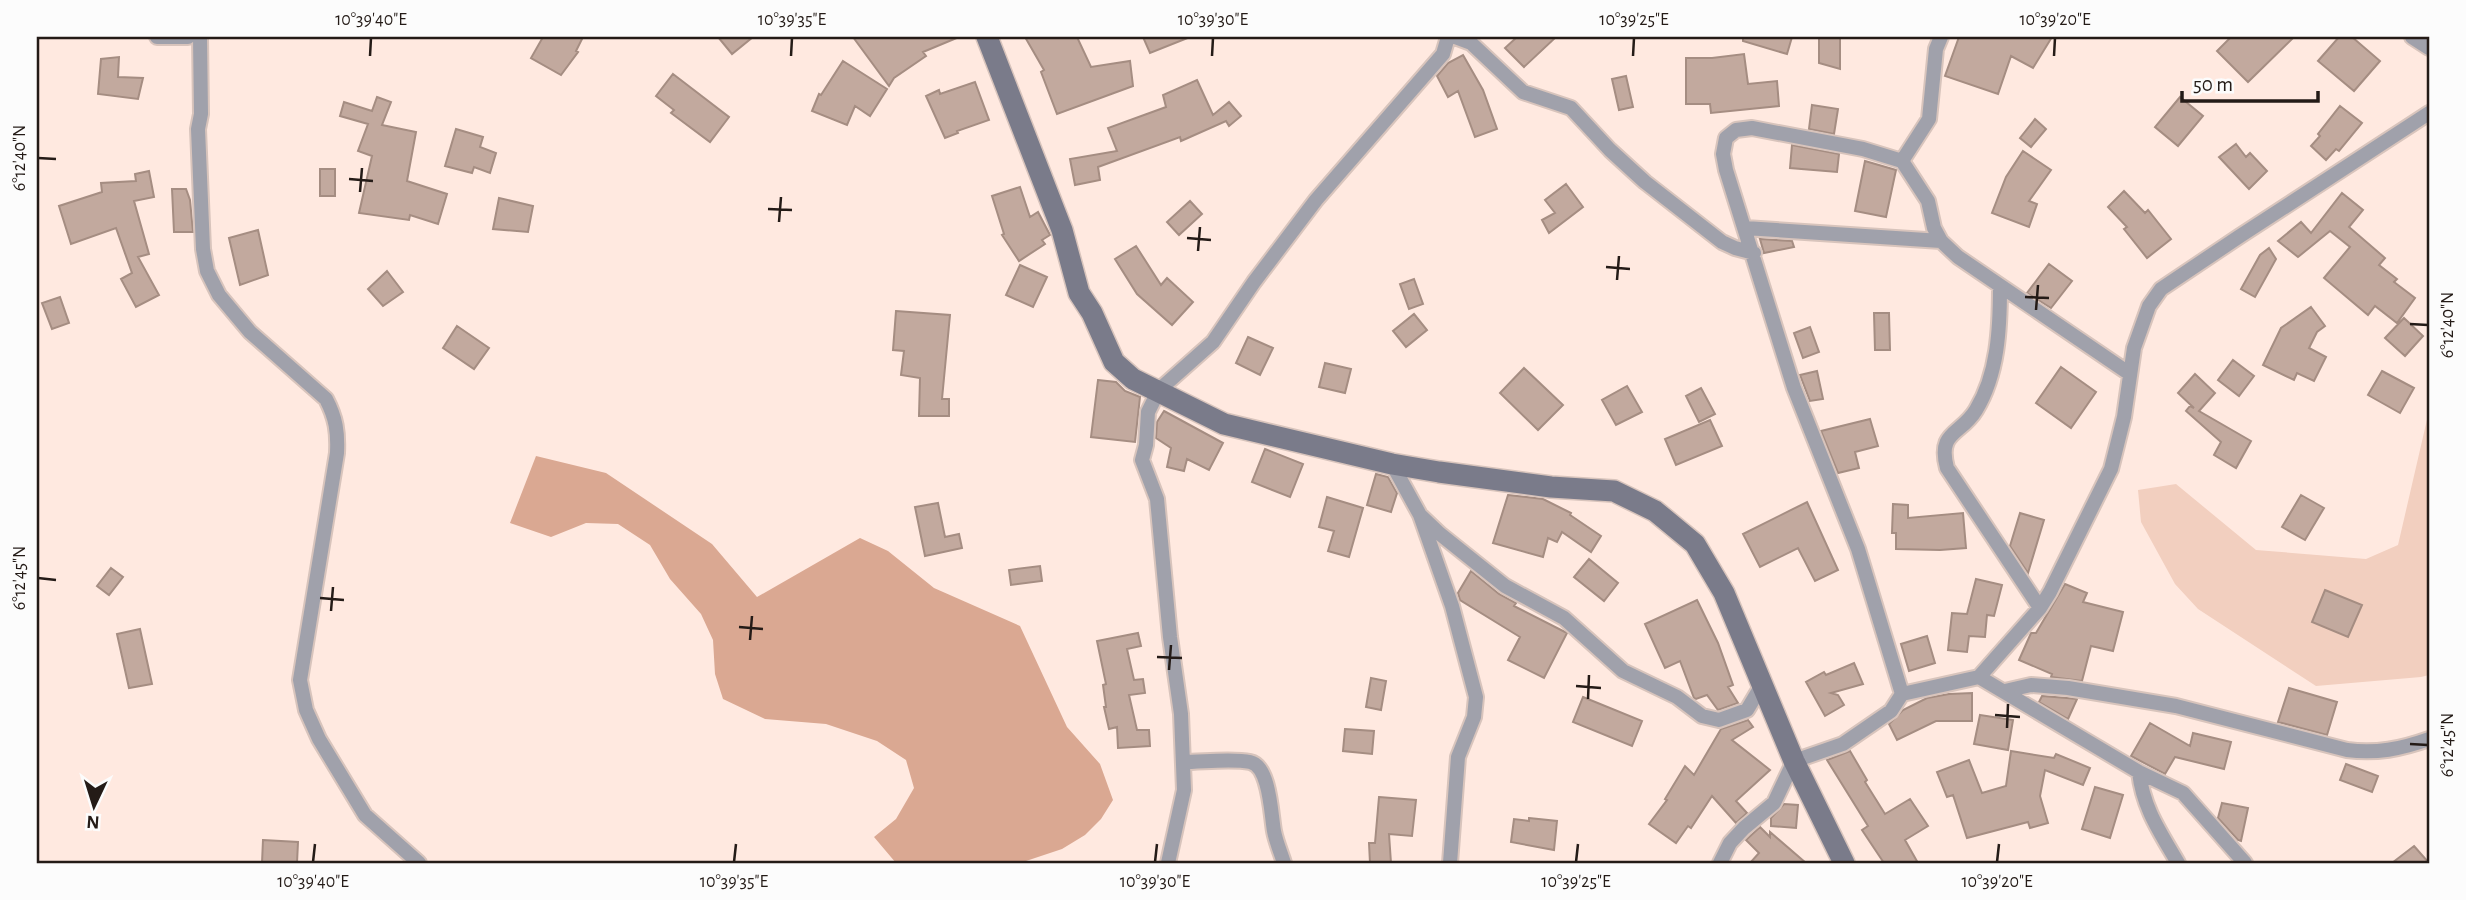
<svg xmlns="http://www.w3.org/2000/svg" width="2466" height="900" font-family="'Alegreya Sans',sans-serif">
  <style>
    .green { fill: #f2cfbf }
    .forest { fill: #daa892 }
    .building { fill: #c2a99e; stroke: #a58d82; stroke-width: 2 }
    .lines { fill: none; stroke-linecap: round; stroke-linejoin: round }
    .street-casing { stroke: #d8c4bc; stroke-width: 18 }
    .secondary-casing { stroke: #d8c4bc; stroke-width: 24 }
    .street { stroke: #a0a1ab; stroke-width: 14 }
    .secondary { stroke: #7a7b8a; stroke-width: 21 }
    .ticks { fill: none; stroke: #241b17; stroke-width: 2.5 }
    .neatline { fill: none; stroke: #241b17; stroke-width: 2.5 }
    .ticks-label { font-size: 18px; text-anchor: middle; fill: #241b17 }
  </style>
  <rect width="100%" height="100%" fill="#ffe9e0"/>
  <path class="green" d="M2429,411V675L2421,677L2316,686L2198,609L2175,584L2141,522L2138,490L2176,484L2256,550L2366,559L2398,545Z"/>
  <path class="forest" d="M536,456L606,473L712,544L757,597L860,538L888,551L934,588L1020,626L1067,727L1100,764L1113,800L1101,819L1085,835L1062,849L1020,863H896L874,837L896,819L914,788L906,760L877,741L826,724L765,719L723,699L715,674L713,640L701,614L670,579L650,545L618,524L586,523L551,537L510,523Z"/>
  <path class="building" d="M543,37H583L576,51L578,52L561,75L531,58Z
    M718,37H753L732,54Z
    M853,37H959L923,52L926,56L894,78L889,86Z
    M1025,37H1077L1091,67L1130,61L1133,86L1057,114L1041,72L1044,70Z
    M1143,37H1190L1150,53Z
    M1517,37H1556L1524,67L1505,48Z
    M1743,37H1792L1787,54L1743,41Z
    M1959,37H2052L2033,68L2011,56L1998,94L1945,76Z
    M2231,37H2294L2248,82L2217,51Z
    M2339,37H2352L2380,61L2354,91L2318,61Z
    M1819,38H1840V69L1819,63Z
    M1744,54L1748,84L1777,81L1779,106L1711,113L1710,104H1686V58H1712Z
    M1463,55L1483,90L1497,129L1475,137L1458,91L1448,97L1437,76L1448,63Z
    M119,57L118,77L143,78L138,99L98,94L101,59Z
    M843,61L887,89L870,116L855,106L847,125L812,111L819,94L821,95Z
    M673,74L729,117L710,142L671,113L674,110L656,96Z
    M1626,76L1633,107L1619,110L1612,79Z
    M1197,80L1213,115L1229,102L1241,116L1229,126L1226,121L1181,141L1180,137L1098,167L1100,180L1075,185L1070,159L1117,151L1108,128L1166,107L1163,95Z
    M975,82L989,120L957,131L958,133L945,138L926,96L939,90L940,94Z
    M377,97L391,102L382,125L416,132L407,181L447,194L438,224L410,215L409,220L359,213L372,156L358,151L368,124L340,116L344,102L372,111Z
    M2180,97L2203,116L2178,146L2155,127Z
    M1812,105L1838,109L1834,134L1809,129Z
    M2340,106L2362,123L2339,151L2336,149L2326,160L2311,146L2320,136L2318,134Z
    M2035,119L2046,129L2031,147L2020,138Z
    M456,129L483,137L480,147L496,153L490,173L474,167L472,173L445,166Z
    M2236,144L2246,157L2250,153L2267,171L2249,189L2219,157Z
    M1792,145L1839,154L1837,172L1790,168Z
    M2023,151L2051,170L2029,201L2037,204L2029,227L1992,213L2006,177Z
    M1865,161L1896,170L1886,217L1855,211Z
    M320,169H335V196H320Z
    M149,171L154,197L134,201L149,254L138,257L159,295L136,307L121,279L132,273L116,228L71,244L59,206L102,192L101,183L136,181L135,174Z
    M1566,184L1583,207L1549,233L1542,220L1555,213L1545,200Z
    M1020,187L1030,217L1038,212L1050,235L1042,240L1045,244L1019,261L1002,235L1004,234L992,196Z
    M172,189H186L190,200L193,232H174Z
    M2124,191L2145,213L2148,210L2171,239L2147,258L2124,229L2127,227L2108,207Z
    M2342,193L2363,210L2349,227L2385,258L2379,265L2397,279L2394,282L2415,298L2397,323L2375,306L2368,315L2324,278L2350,247L2330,231L2298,257L2278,241L2301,222L2311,233Z
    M499,198L533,206L528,232L493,229Z
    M1190,201L1202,214L1179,235L1167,222Z
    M258,230L268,275L240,285L229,238Z
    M1760,239L1792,241L1794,247L1764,253Z
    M1136,246L1161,285L1167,278L1193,302L1172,325L1137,294L1115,259Z
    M2269,248L2276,259L2255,297L2241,289L2260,255Z
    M2049,264L2072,281L2051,308L2027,293Z
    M1020,265L1047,277L1033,307L1006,295Z
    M387,271L403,292L383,306L368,289Z
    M1414,279L1423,304L1409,309L1400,284Z
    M60,297L69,323L52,329L42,303Z
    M2311,307L2325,326L2317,332L2309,348L2326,357L2314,381L2297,373L2294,380L2263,365L2281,328Z
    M896,311L950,315L942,399H949V416H919L920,378L901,375L904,351L893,350Z
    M1874,313H1889L1890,350H1875Z
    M1414,314L1427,330L1406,347L1393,331Z
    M2404,318L2423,336L2405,356L2385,338Z
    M457,326L489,348L474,369L443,348Z
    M1810,327L1819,352L1803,358L1794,333Z
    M1248,337L1273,348L1260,375L1236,363Z
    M2233,360L2254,376L2239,396L2218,380Z
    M1325,363L1351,369L1345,393L1319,387Z
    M2061,367L2096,392L2071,428L2036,403Z
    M1524,368L1563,405L1538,430L1500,393Z
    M1817,371L1823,399L1810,401L1800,375Z
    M2382,371L2414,388L2400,413L2368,395Z
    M2195,374L2215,393L2199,411L2251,441L2236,468L2214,455L2221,442L2186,411L2190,406L2194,408L2178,393Z
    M1098,380L1116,382L1125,391L1140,397L1135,442L1091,437Z
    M1627,386L1642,412L1616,425L1602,400Z
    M1701,388L1715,414L1699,422L1686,396Z
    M1164,411L1223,443L1209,470L1187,459L1184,471L1167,467L1171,448L1156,438L1157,422Z
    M1870,419L1878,446L1855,452L1859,468L1838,473L1821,431Z
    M1710,420L1722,446L1676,465L1665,439Z
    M1265,449L1303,464L1290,497L1252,482Z
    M1376,474L1388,477L1397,493L1391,512L1367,505Z
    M1508,495L1543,499L1571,513L1570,515L1601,536L1591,552L1562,532L1557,542L1548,538L1543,557L1493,543Z
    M2301,495L2324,508L2305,540L2282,527Z
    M1327,497L1363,508L1349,557L1328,551L1334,531L1319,527Z
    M1807,502L1838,570L1815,581L1798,548L1760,567L1743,534Z
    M938,503L945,537L959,534L962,548L925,556L915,507Z
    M1893,504L1908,505V518L1963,513L1966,548L1940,550L1896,549V533H1892Z
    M2020,513L2044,520L2028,573L2010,546Z
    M1589,559L1618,583L1604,601L1574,577Z
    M1040,566L1042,581L1011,585L1009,570Z
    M111,568L123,577L109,595L97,586Z
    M1471,571L1499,594L1516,603L1514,606L1567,633L1544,678L1508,660L1520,637L1460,600L1458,593Z
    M1976,579L2002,585L1994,616L1987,615L1985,637L1969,636L1967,652L1948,650L1952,613L1967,614Z
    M2065,584L2087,593L2083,602L2123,612L2113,651L2091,646L2082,681L2051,677L2052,674L2019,660L2031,633H2036Z
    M2325,590L2362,605L2348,637L2312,622Z
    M1697,600L1718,643L1733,685L1728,687L1738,703L1718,710L1707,695L1696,699L1694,698L1680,661L1665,668L1645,624Z
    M140,629L152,684L129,688L117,634Z
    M1138,633L1141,646L1127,649L1134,680L1143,679L1145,693L1129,695L1137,730H1149L1150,746L1118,748L1117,727L1109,729L1104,707H1106L1103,685L1106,684L1097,641Z
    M1927,636L1935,663L1909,671L1901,644Z
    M1854,663L1863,684L1831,693L1838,695L1844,705L1825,716L1806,682L1824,672L1826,675Z
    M1371,678L1386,681L1381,710L1366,707Z
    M2289,688L2337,702L2327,735L2278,722Z
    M1972,693V721H1936L1897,740L1889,724L1903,710L1927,698L1949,694Z
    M2042,696L2067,698L2077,699L2068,719L2039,702Z
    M1583,697L1642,721L1632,746L1573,722Z
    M1980,715L2013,720L2008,750L1974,744Z
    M1748,720L1753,727L1732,740L1770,770L1736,801L1747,813L1736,823L1712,796L1691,828L1688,826L1676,843L1649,824L1667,800L1665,799L1685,766L1694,775L1721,729Z
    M2150,723L2190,746L2193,733L2231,742L2224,769L2175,757L2165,774L2131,756Z
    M1345,729L1374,731L1372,754L1343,751Z
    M1850,751L1867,780L1865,782L1885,814L1910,799L1928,826L1905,840L1918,863H1884L1862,830L1868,826L1827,760Z
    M2011,751L2054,758L2056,754L2090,768L2083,785L2045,770L2040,796L2048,823L2030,828L2028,822L1967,838L1953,795L1947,797L1937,772L1969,760L1982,793L2006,786Z
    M2346,764L2378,776L2372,792L2340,780Z
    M2095,787L2123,795L2110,838L2082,829Z
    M1379,797L1416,800L1412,836L1389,834L1391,863H1370L1369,843H1375Z
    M2222,803L2248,808L2241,841L2238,840L2218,818Z
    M1784,804L1798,805L1796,828L1771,826V818Z
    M1529,818L1557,821L1554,850L1511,842L1514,819L1529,821Z
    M1760,827L1770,837V832L1806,863H1750L1759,853L1746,840Z
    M263,840L298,842L297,863H262Z
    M2414,846L2429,863H2392Z"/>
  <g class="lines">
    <g class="street-casing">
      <path id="street" d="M157,37H188
        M200,37L201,114L198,129L203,249L207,271L219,295L250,332L326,399C336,418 338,432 337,453L300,680L306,710L319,739L365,815L419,863
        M1455,37L1471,43L1523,92L1571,108L1610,150L1645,182L1722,242L1735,248L1754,253
        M2412,37L2429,48
        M1902,161L1929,119L1936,49L1941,37
        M1745,228L1941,241
        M2000,287C2000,328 1998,374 1976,410C1961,435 1937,431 1947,468L2040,608
        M1392,464L1420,515L1452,606L1476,697L1474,717L1458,757L1450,863
        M1420,515L1440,534L1505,586L1564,618L1623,671L1677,697L1702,716L1719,720L1747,710L1762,685
        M1979,677L2139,772L2183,793L2245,863
        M2005,691L2031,685L2068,688L2176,706L2347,750C2376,754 2401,749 2429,739
        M1902,694L1979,677L2040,608L2050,592L2111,469L2124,417L2134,348L2149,306L2161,289L2240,236L2429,113
        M1183,762C1203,762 1232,758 1250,762C1270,766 1271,815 1274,831C1276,842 1281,853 1284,863
        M2139,772C2143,808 2160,832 2178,863
        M1168,863L1184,790L1181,714L1170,637L1157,499L1142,460L1146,445L1148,412L1159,390L1213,342L1254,282L1316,200L1443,54L1448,37
        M1720,863L1730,843L1744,828L1774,803L1794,761L1843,744L1891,711L1902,694L1858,549L1794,388L1726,170L1723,154L1726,138L1736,130L1752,128L1863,149L1902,161L1928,201L1934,228L1941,241L1958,257L2130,374"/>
    </g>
    <g class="secondary-casing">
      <path id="secondary" d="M987,37L1062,230L1079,293L1092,313L1114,362L1133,379L1224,424L1392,464L1439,472L1551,487L1614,491L1655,511L1695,544L1724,593L1794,761L1844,863"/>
    </g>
    <use href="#street" class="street"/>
    <use href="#secondary" class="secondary"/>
  </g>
  <path class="ticks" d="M370,56L371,38M791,56L792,38M1212,56L1213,38M1633,56L1634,38M2054,56L2055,38M38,158L56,159M349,179L373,181M360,192L362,168M768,209L792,210M779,222L781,197M1187,238L1211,240M1198,251L1200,227M1606,267L1630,269M1617,280L1619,256M2025,297L2049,298M2036,310L2038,285M2410,324L2428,325M38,578L56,580M320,598L344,600M331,611L333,587M739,627L763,629M750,640L752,616M1157,657L1182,658M1169,670L1171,645M1576,686L1601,688M1588,699L1589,675M1995,715L2020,717M2007,728L2008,704M2410,744L2428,745M313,862L315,844M734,862L736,844M1155,862L1157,844M1576,862L1578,844M1997,862L1999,844"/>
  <rect width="2466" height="900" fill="none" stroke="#fcfcfc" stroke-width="77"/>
  <g transform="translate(94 806) rotate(184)" stroke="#fcfcfc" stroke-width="5" paint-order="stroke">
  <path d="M0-5L12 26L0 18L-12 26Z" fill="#241b17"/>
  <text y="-10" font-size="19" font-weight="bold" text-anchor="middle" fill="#241b17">N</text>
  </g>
  <path d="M2182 91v10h136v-10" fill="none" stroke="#241b17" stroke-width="3.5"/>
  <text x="2193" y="91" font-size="21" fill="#241b17" stroke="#fcfcfc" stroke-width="5" paint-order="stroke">50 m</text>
  <rect x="38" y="38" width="2390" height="824" class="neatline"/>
  <g class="ticks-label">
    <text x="371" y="25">10°39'40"E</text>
    <text x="792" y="25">10°39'35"E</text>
    <text x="1213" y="25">10°39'30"E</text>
    <text x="1634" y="25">10°39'25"E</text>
    <text x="2055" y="25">10°39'20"E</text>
    <text transform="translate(19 158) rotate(-90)" y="6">6°12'40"N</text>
    <text transform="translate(2447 325) rotate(-90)" y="6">6°12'40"N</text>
    <text transform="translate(19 578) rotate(-90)" y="6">6°12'45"N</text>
    <text transform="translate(2447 745) rotate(-90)" y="6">6°12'45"N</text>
    <text x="313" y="887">10°39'40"E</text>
    <text x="734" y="887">10°39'35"E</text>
    <text x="1155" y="887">10°39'30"E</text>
    <text x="1576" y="887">10°39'25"E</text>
    <text x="1997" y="887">10°39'20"E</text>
  </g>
</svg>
